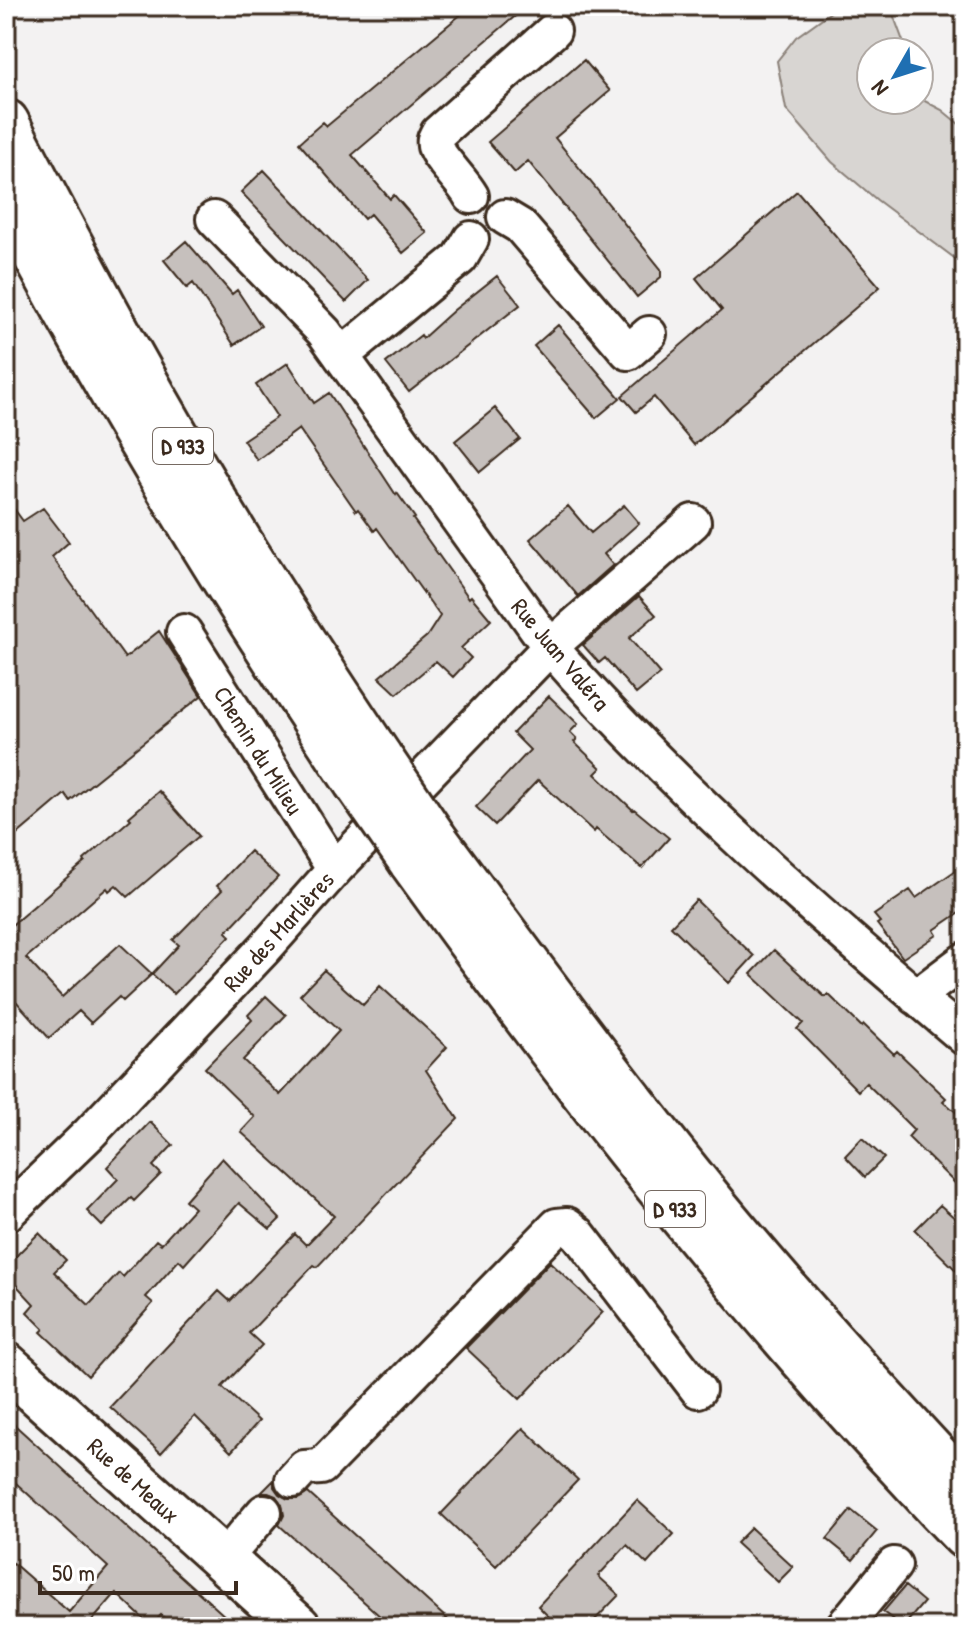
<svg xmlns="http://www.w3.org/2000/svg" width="971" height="1633" font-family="'Patrick Hand',sans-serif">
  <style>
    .green { fill: #d8d5d2; stroke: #8a8078; stroke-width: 2 }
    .building { fill: #c6c0bd; stroke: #3b2a1e; stroke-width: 2 }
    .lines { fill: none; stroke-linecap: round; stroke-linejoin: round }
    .minor-casing { stroke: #3b2a1e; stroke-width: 40 }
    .major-casing { stroke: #3b2a1e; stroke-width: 50 }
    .highway-casing { stroke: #3b2a1e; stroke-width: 50 }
    .minor { stroke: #fff; stroke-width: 34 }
    .major { stroke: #fff; stroke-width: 44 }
    .highway { stroke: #fff; stroke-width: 44 }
    .highway-bridge-casing { stroke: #3b2a1e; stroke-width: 50; stroke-linecap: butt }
    .highway-bridge { stroke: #fff; stroke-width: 44 }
    .labels { text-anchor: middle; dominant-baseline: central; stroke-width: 6; stroke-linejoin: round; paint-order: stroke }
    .shield { fill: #fff; stroke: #766a62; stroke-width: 2 }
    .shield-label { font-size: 22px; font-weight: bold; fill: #3b2a1e }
    .street-label { font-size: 24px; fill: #3b2a1e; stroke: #fff }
  </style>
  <rect width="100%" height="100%" fill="#f3f2f2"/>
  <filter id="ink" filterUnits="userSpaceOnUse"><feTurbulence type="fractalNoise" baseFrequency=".0125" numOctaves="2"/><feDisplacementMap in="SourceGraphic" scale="16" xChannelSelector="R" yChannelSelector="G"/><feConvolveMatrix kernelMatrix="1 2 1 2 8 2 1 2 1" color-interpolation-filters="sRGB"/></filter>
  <g filter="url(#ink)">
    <path class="green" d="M839,6H890L907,52H871V100H919V98L942,110L965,129V266L877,200L832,162L786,109L777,61L796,37Z"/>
    <path class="building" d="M471,6H527L352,155L390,199L394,195L427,233L403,253L370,214L364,219L299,143L323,122L327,126Z
      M584,60L610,91L555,138L661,269V277L637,297L528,161L515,173L488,142Z
      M264,170L368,280L346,302L241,192Z
      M797,191L880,287L694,445L654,397L636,412L622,396L722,310L696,278Z
      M186,241L232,294L237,290L261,326L234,345L193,283L187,288L164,260Z
      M497,276L520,305L409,392L386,363L421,335L423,338L454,310Z
      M558,325L620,398L596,418L534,346Z
      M288,363L314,403L329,393L396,495L397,493L415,518L413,519L469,598L471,596L491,620L461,648L471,658L453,677L436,661L397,694L379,677L427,636L440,616L377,528L374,531L358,509L356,511L299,429L257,460L243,440L277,417L256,385Z
      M495,408L520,439L480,472L455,441Z
      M6,498L23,521L43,508L69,542L52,557L125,658L159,631L201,696L70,801L65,794L6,844Z
      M624,505L639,523L604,554L613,565L578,596L530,539L568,506L591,533Z
      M639,596L656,615L629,638L660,674L636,694L605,658L599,663L583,645Z
      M549,696L578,724L570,732L577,739L574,742L601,768L595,774L633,810L634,809L669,838L642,868L596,829L594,832L538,780L495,825L476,807L530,750L513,733Z
      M159,791L199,836L128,897L116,885L109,891L107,888L26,958L62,997L120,944L152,974L123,1001L119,997L91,1023L79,1011L49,1038L6,990V930L85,862L84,860L131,819L129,817Z
      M250,851L278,877L226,932L230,936L174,994L152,974L179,945L173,940L222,890L217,886Z
      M965,864V909L934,930L937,935L903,958L877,924L880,922L874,915L910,890L916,898Z
      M696,900L754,956L729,983L671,926Z
      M774,950L825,997L828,994L862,1027L864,1025L894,1054L897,1051L946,1098L943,1101L965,1120V1193L908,1137L914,1130L904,1120L866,1083L858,1091L797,1029L803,1023L751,974Z
      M324,970L363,1005L380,986L447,1047L426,1070L458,1119L317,1267L314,1265L249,1333L262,1345L222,1387L259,1421L231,1452L195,1416L161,1453L110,1407L219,1291L230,1301L295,1234L306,1245L334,1216L241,1132L255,1117L205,1068L252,1020L248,1015L266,996L286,1015L243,1060L280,1095L339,1031L300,995Z
      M150,1122L173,1145L153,1166L161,1174L134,1201L131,1198L102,1226L87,1211L118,1179L107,1167Z
      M862,1138L884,1158L865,1177L845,1156Z
      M222,1158L280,1219L270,1229L239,1203L184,1265L179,1260L146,1297L153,1303L88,1376L41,1332L44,1329L27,1312L34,1304L6,1274V1266L39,1233L66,1260L54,1272L89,1305L119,1273L123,1277L156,1240L161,1244L194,1208L185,1200Z
      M940,1205L965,1227V1279L915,1230Z
      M550,1262L603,1312L520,1399L466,1348Z
      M6,1417L154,1552L237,1627H174L161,1615L151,1626L116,1593L87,1627H6V1557L69,1612L108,1567L6,1474Z
      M523,1428L578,1480L496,1566L441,1514Z
      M274,1480V1487L279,1494L288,1499H298L308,1493L456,1627H392L279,1525L284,1515L282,1505L276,1496L268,1493H261Z
      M637,1500L674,1534L647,1564L627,1545L598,1576L619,1595L588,1627H567L558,1618L554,1622L538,1606Z
      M851,1510L877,1531L853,1560L827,1539Z
      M751,1528L793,1567L778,1582L736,1543Z
      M905,1586L924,1602L903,1627L883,1612Z"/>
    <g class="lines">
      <g class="minor-casing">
        <path id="minor" d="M471,196C463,181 439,159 435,146C434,139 435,139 438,133L553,31
          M505,217L520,226L628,352L649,334
          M214,219L324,332L550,647C675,790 821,916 965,1038
          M341,356L460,258L471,239
          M184,632L328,859L337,867
          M916,997L965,960
          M6,1214L89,1134L265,948L337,867L550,647L693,522
          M293,1480L304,1468L321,1467L557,1226L567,1225L578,1234L698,1390
          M223,1560L264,1512
          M843,1627L894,1565"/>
      </g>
      <g class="major-casing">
        <path id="major" d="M6,1365L298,1627"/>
      </g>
      <g class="highway-casing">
        <path id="highway" d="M6,122C86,276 168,429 261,576C300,638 340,698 380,758
          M6,199C110,400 229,593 356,782
          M434,838C522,957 610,1076 703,1191C786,1293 875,1390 965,1487
          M411,861C559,1066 714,1266 886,1452C913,1480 938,1509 965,1536"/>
      </g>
      <use href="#minor" class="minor"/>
      <use href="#major" class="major"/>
      <use href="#highway" class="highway"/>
      <g class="highway-bridge-casing">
        <path id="highway-bridge" d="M380,758L434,838
          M356,782L411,861"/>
      </g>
      <use href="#highway-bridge" class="highway-bridge"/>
    </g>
  </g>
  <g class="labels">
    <g class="shield">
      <rect x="153" y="428" width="60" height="36" rx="6"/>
      <rect x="645" y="1191" width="60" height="36" rx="6"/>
    </g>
    <g class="shield-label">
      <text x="183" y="446">D 933</text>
      <text x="675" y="1209">D 933</text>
    </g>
    <g class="street-label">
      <text transform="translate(561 654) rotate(50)">Rue Juan Valéra</text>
      <text transform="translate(259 750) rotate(58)">Chemin du Milieu</text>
      <text transform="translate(278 931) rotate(-48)">Rue des Marlières</text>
      <text transform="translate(134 1480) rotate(42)">Rue de Meaux</text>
    </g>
  </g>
  <rect width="971" height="1633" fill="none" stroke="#fff" stroke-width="32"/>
  <rect x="16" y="16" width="939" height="1601" fill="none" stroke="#3b2a1e" stroke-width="3" filter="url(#ink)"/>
  <g transform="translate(895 76) rotate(231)"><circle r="38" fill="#ffffff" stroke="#b1aaa5" stroke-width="2"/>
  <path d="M0-6L14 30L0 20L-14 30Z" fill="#1f6fb2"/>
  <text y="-12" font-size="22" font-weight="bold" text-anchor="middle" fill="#3b2a1e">N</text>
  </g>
  <path d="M40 1581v12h196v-12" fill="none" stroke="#3b2a1e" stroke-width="4"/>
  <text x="52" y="1581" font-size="24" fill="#3b2a1e" stroke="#ffffff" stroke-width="6" paint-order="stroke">50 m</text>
</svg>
